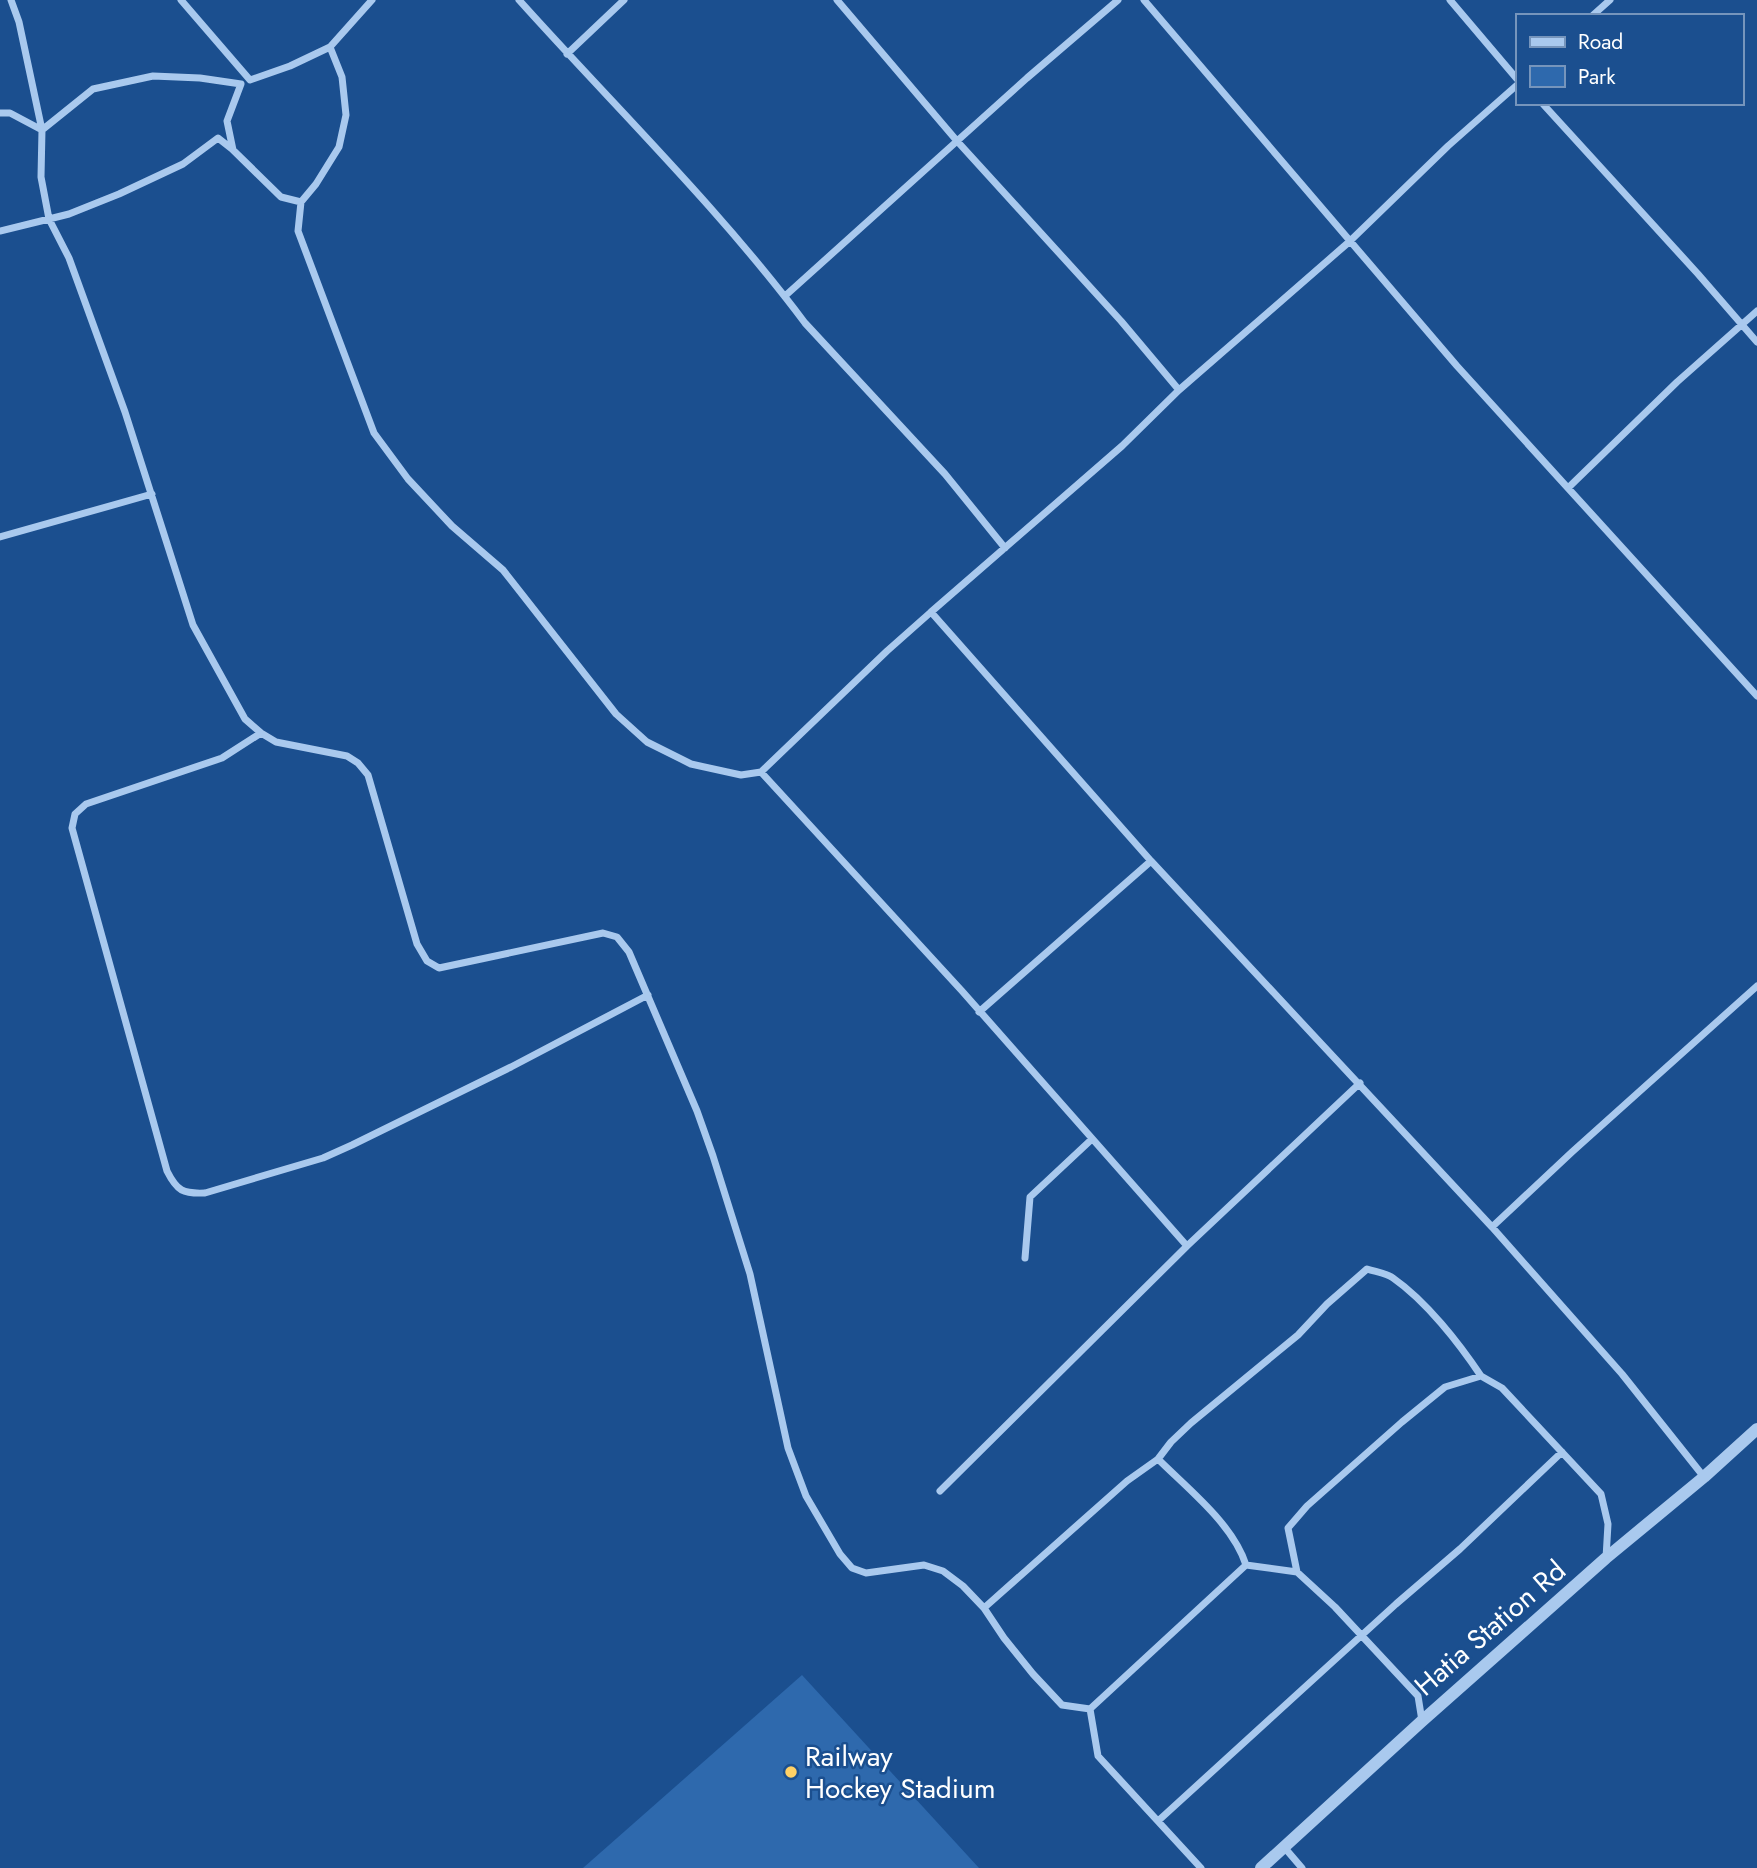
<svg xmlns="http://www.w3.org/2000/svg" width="1757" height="1868" font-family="Jost,sans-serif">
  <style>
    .green { fill: #2e69ad }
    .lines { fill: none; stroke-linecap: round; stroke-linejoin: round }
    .minor { stroke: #a9c9ee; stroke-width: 7 }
    .tertiary { stroke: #a9c9ee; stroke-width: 12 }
    .poi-dot { fill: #ffd166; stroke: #1b4f8f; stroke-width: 2.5 }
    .labels { text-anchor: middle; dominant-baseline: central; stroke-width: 5; stroke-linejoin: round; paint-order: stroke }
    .street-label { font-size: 28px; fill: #fff; stroke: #1b4f8f }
    .poi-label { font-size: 28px; fill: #fff; stroke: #1b4f8f; text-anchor: start }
  </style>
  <rect width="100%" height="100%" fill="#1b4f8f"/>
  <path class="green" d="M802,1675L979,1868H583Z"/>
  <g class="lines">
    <path class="minor" d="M11,0L19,22L42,130L93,89L153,76L200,78L241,84L227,121L233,150L281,197L301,202
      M181,0L250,80L290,66L330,47L372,0
      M519,0C615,107 719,208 805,323L945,474L1005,548
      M837,0L957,141L1121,321L1179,390
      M1144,0L1457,366L1757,696
      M1450,0L1517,79
      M1592,16L1610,0
      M330,47L342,77L346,115L339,147L316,184L301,202L298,231L374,433L408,479L452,526L503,570L616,714L647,742L691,764L741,775L761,772L887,651L931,612
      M567,54L624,0
      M1517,85L1448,146L1349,242L1179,390L1122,446L931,612L1151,861L1492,1227L1622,1374L1704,1477
      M1542,103L1698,274L1757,342
      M0,113H10L42,130L41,177L49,219L69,214L119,194L183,164L218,138L232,149
      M0,231L49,219L69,258L125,412L193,625L245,719L261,733L276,742L347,756L358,763L368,775L417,944L427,961L439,968L603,933L617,937L629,952L697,1111L713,1156L750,1274L788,1448L806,1496L840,1554L852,1568L866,1573L924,1565L943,1571L963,1586L984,1608
      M785,296L1027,78L1118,0
      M1568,488L1677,382L1757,311
      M0,537L152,494
      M261,733L222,758L86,804L75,814L72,828L167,1171C177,1191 183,1194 205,1193L323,1158L352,1145L511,1067L648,995
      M761,772L962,991L1187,1246
      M979,1012L1151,861
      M1492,1227L1572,1152L1757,986
      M1025,1258L1030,1197L1092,1139
      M1158,1459L1171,1442L1191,1423L1298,1335L1327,1304L1367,1269C1376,1272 1386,1273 1393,1278C1426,1301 1459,1343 1481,1376
      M940,1491L1187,1246L1360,1083
      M1297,1572L1288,1528L1307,1506L1402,1422L1445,1387L1481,1376L1502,1388L1601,1494L1608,1524L1606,1558
      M1090,1709L1062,1705L1033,1674L1004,1638L984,1608L1127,1481L1158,1459C1188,1489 1233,1524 1246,1565
      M1158,1821L1396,1604L1460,1549L1562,1452
      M1284,1847L1302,1868
      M1201,1868L1098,1756L1090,1709L1246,1565L1297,1572L1335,1607L1418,1696L1422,1721"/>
    <path class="tertiary" d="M1261,1868L1422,1721L1606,1558L1704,1477L1757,1429"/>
  </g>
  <circle class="poi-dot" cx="791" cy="1772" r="7"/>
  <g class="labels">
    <g class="street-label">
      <text transform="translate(1490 1628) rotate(-41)">Hatia Station Rd</text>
    </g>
    <g class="poi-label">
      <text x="805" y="1756">Railway<tspan x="805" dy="32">Hockey Stadium</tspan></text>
    </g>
  </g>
  <rect x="1516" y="14" width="228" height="91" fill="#1b4f8f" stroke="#7695bc" stroke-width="2"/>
  <rect x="1530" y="37" width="35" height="10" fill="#a9c9ee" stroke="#7695bc" stroke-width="2"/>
  <text x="1578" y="49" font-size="21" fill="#ffffff">Road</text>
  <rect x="1530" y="66" width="35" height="21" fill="#2e69ad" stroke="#7695bc" stroke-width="2"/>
  <text x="1578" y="84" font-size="21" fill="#ffffff">Park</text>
</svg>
